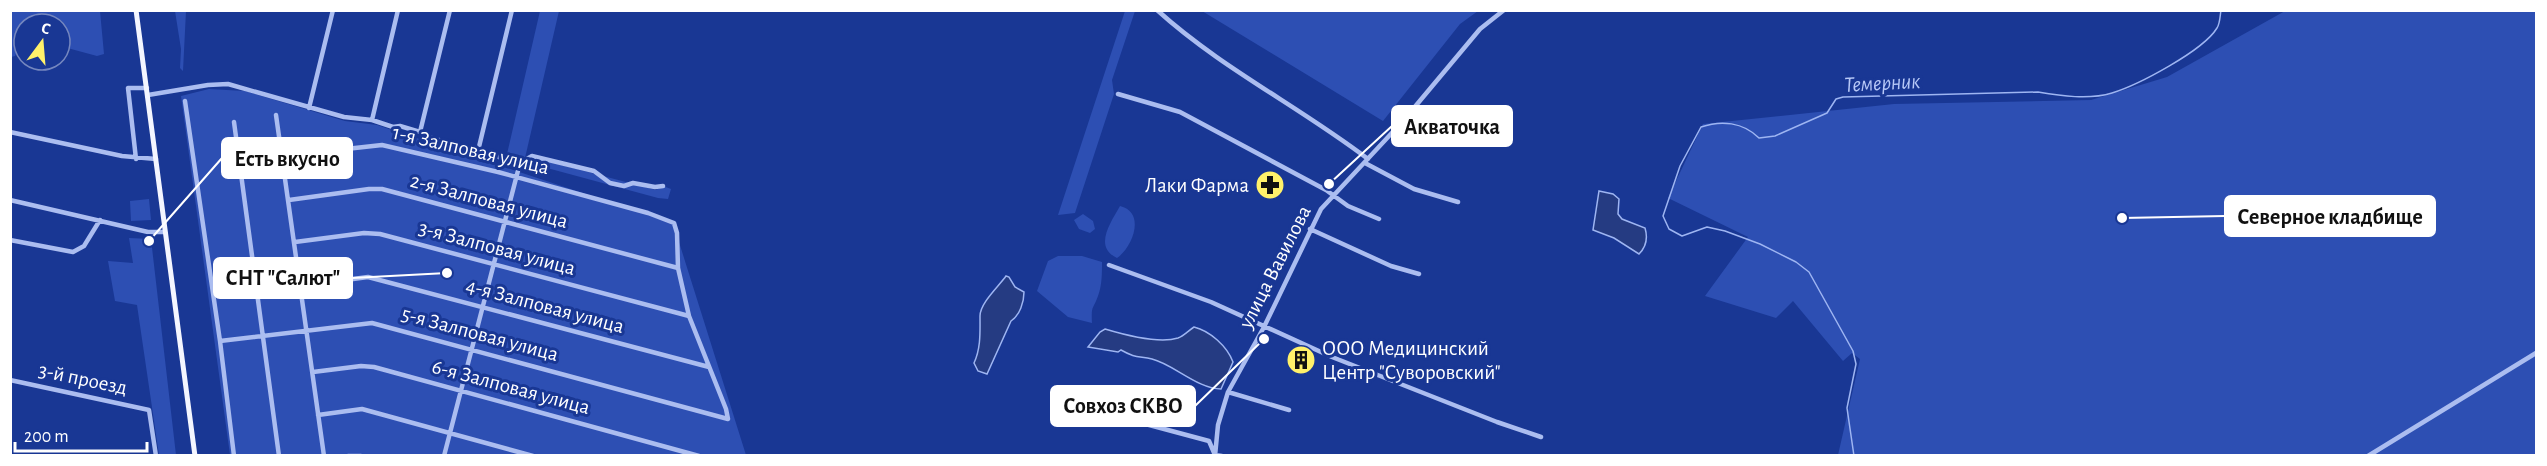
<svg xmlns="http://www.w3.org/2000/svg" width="2547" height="466" font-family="'Alegreya Sans',sans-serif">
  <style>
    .green { fill: #2d4fb3 }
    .water { fill: #253b82; stroke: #9eb5f2; stroke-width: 1.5 }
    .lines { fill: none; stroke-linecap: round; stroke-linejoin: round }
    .stream { stroke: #9eb5f2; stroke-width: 1.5 }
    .minor { stroke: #abbdf0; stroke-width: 4.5 }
    .major { stroke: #f4f6ff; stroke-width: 5 }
    .labels { text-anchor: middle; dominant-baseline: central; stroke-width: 6; stroke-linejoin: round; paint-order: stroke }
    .street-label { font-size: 21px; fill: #fff; stroke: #193794 }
    .poi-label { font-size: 21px; fill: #fff; stroke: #193794; text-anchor: end }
    .water-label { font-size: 22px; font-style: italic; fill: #b7c8f7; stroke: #193794 }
    .leader { fill: none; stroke: #fff; stroke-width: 2 }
    .callout-dot { fill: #fff; stroke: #193794; stroke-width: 2 }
    .callout { fill: #fff; stroke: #fff; stroke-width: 2 }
    .callout-label { font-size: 22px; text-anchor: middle; font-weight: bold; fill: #111 }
  </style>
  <rect width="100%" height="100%" fill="#193794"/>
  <path class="green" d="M56,10L100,11L104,54L97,56L60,46V24H24V47L19,48L15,56L11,57V11Z
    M175,11H186L183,71L180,68L181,49Z
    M540,11H559L525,158L507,154Z
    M1125,11H1135L1112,80L1114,94L1075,213L1058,215Z
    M1202,11H1478L1460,24L1383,121Z
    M2285,11H2536V455H1838L1860,359L1852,353L1843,361L1793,301L1776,318L1705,296L1748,237L1668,198L1703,124L1894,104L2091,100L2167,77Z
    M209,89L245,91L345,121L377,125L673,223L746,455H230L181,96Z
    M539,159L656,190L663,186L671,189L668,199L658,198L536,165Z
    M149,199L151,220L131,221L130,201Z
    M1120,206C1146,212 1133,247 1117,258C1093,247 1111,222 1120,206Z
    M1083,214L1093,221L1095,229L1090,233L1079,229L1074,220Z
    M129,238L151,239L176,455H159L137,305L115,301L108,261L133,263Z
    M1058,256H1082L1102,262C1102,273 1102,286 1098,296C1093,310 1091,305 1092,323L1068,317L1037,291L1048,261Z"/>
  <path class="water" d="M1599,191L1613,194L1619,199L1618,214L1622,219L1645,228C1648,238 1647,246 1639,254L1614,238L1593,230Z
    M1006,276L1009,277L1015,287L1024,292C1024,302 1020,315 1011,321L987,374L978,371L974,363C981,348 980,332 980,316C980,303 999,286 1006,276Z
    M1194,327C1210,331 1227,346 1233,362L1221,389C1198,389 1173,364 1152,359C1138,356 1135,358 1121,350L1118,352L1088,347L1100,332L1105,329C1125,335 1158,344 1178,338C1184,336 1189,330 1194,327Z"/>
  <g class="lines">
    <path class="stream" d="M1854,456L1847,408L1856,364L1853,351L1809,272L1796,262L1760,244L1725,231L1707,227L1682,236L1669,229L1663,216L1680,166L1701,127C1721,120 1743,122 1759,138L1775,136L1827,113L1836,99L1843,97L2038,92C2061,96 2089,100 2112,93C2138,85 2203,51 2217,28C2220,24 2220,16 2221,10"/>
    <path class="minor" d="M1157,10C1221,68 1300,107 1368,159
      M1118,94L1180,112L1326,190L1348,206L1379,219
      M148,95L208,85L228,84L344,117L372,120L393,127L400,126L420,132L428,137L520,163L532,156L594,171L610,183L624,186L633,183L655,187L663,186
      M185,101L220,341L234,456
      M309,108L333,10
      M276,115L324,456
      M372,120L398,10
      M234,122L279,456
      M10,132L122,156L156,159
      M420,132L450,10
      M478,151L512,10
      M136,159L128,88H147
      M1365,163L1414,189L1458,202
      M10,200L148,232H165
      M289,200L369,189H382L678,268
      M1310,229L1391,266L1419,274
      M10,240L73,252L84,246L100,220
      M295,242L364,233L380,234L689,316
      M1109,265L1211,302L1332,357L1497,422L1541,437
      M301,286L368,277L709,367
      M220,341L372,323L728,419L726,409L689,316L678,268L677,233L674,223L648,213L498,172L382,145L283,156
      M313,372L361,366L374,367L699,456
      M10,380L149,410L156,456
      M1228,392L1289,410
      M318,415L362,409L533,456
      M1138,422L1209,441L1215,455L1222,456
      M348,456H361
      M444,456L520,163
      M1215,456L1218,425L1228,392L1264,327L1321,209L1403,121L1480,29L1504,10
      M2368,456L2536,353"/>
    <path class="major" d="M136,10L195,456"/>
  </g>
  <defs>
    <g id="pharmacy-disc" transform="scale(1.5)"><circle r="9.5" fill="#fff16a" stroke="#193794"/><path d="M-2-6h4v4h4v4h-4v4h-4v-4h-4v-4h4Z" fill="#111"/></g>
    <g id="building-disc" transform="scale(1.5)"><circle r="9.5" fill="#fff16a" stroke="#193794"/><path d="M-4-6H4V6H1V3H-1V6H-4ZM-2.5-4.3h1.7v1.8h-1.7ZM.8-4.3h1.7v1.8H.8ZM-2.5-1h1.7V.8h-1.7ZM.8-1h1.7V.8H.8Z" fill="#111"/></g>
  </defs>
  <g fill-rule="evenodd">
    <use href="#pharmacy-disc" x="1270" y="185"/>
    <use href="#building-disc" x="1301" y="360"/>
  </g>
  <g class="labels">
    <g class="street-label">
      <text transform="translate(471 150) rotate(13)">1-я Залповая улица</text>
      <text transform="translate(489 201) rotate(15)">2-я Залповая улица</text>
      <text transform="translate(497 248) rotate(15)">3-я Залповая улица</text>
      <text transform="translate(1275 267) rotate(-63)">улица Вавилова</text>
      <text transform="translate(545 306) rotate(15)">4-я Залповая улица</text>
      <text transform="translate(480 334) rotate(15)">5-я Залповая улица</text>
      <text transform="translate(83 379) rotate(12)">3-й проезд</text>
      <text transform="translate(511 387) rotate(15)">6-я Залповая улица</text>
    </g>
    <g class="poi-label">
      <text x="1249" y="185">Лаки Фарма</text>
      <text x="1322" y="348" text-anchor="start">ООО Медицинский<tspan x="1322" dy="24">Центр "Суворовский"</tspan></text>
    </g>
    <g class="water-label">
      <text transform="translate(1882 83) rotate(-3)">Темерник</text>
    </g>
  </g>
  <path class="leader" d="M1329 184L1392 126M149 241L222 158M2122 218L2225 216M447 273L352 278M1264 339L1195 406"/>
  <g class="callout-dot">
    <circle cx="1329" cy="184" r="6"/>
    <circle cx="149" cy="241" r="6"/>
    <circle cx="2122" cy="218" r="6"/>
    <circle cx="447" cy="273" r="6"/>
    <circle cx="1264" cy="339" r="6"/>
  </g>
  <g class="callout">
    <rect x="1392" y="106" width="120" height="40" rx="6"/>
    <rect x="222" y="138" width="130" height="40" rx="6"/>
    <rect x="2225" y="196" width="210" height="40" rx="6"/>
    <rect x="214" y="258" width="138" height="40" rx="6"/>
    <rect x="1051" y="386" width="144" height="40" rx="6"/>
  </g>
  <g class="callout-label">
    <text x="1452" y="134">Акваточка</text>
    <text x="287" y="166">Есть вкусно</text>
    <text x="2330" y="224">Северное кладбище</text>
    <text x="283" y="285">СНТ "Салют"</text>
    <text x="1123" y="413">Совхоз СКВО</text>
  </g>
  <rect width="2547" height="466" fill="none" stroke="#ffffff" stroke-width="24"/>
  <g transform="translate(42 42) rotate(16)"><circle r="28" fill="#193794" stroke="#7587bf" stroke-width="1.5"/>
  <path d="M0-4.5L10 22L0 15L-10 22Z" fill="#fff16a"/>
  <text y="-9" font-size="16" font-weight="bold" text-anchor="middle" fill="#ffffff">С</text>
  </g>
  <path d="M15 442v9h132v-9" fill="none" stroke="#ffffff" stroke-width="3"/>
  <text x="24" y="442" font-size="18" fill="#ffffff" stroke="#193794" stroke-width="4.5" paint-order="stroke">200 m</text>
</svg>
